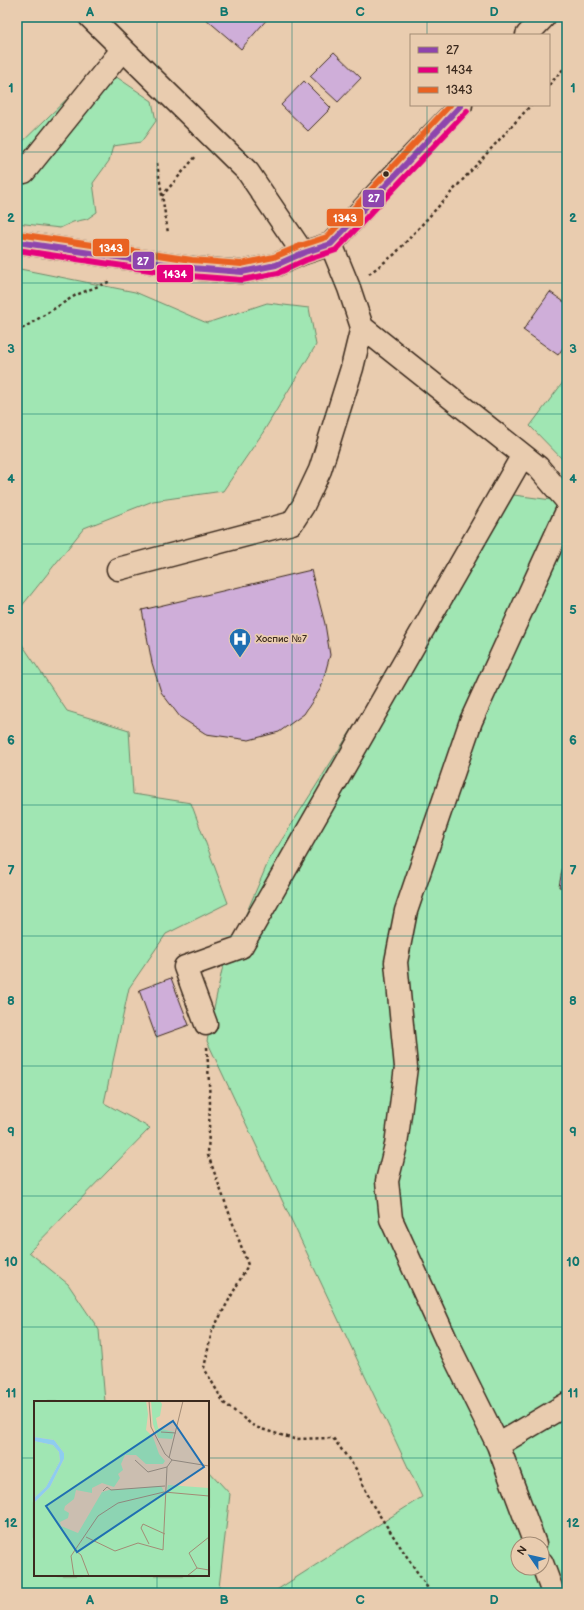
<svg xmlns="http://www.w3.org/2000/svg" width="584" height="1610" font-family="'Balsamiq Sans',sans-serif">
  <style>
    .green { fill: #a0e6b3; stroke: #6e8868; fill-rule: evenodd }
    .building { fill: #cfaed9; stroke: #3b2a1e }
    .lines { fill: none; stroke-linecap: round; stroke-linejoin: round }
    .minor-casing { stroke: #3b2a1e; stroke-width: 25 }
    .major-casing { stroke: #3b2a1e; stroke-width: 25 }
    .path { stroke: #3b2a1e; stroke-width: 2.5; stroke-dasharray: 3 3; stroke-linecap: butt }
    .minor { stroke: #e9ccaf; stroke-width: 22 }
    .major { stroke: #e9ccaf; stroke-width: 22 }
    .bus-1-casing { stroke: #e9ccaf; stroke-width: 9 }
    .bus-2-casing { stroke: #e9ccaf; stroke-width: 9 }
    .bus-3-casing { stroke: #e9ccaf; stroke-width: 9 }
    .bus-1 { stroke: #8e44ad; stroke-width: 6 }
    .bus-2 { stroke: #e5007d; stroke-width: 6 }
    .bus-3 { stroke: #e96222; stroke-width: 6 }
    .grid { fill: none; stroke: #0f766e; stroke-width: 1; stroke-opacity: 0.55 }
    .bus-dot { fill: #3b2a1e; stroke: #e9ccaf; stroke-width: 1.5 }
    .labels { text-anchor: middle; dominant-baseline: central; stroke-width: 3.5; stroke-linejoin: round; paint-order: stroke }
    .poi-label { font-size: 10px; fill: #3b2a1e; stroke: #e9ccaf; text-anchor: start }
    .inset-road { fill: none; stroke: #a38b75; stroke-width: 1 }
    .view { fill: #1f6fb2; fill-opacity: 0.15; stroke: #1f6fb2; stroke-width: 2 }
    .inset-edge { fill: none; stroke: #3b2a1e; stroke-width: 2 }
    .line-badge { stroke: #e9ccaf; stroke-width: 1.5 }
    .badge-label { font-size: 11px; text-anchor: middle; font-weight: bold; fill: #fff }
    .neatline { fill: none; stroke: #0f766e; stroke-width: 1.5 }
    .grid-label { font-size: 13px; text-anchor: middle; font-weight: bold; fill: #0f766e }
  </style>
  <rect width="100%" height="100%" fill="#e9ccaf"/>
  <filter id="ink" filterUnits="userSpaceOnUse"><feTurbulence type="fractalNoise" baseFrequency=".025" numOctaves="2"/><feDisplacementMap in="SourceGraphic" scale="8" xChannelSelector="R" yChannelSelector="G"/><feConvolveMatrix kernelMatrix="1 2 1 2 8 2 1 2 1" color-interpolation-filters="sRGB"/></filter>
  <g filter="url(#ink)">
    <path class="green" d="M105,62L115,76L152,101L156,121L141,142L113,146L109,161L93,183L97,212L87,219L73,222L60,228L17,223V147Z
      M20,269L135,292L207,323L267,303L309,308L316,345L262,434L223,491L153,501L84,528L17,612V271Z
      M567,377V464L530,426Z
      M491,492L567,502V1593H272L422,1497L207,1041L222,970L269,860L433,601ZM518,1544H542V1568H518Z
      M17,637L67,711L129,730L133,794L191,803L228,903L166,934L129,988L104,1103L150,1128L29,1252L68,1284L99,1330L105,1402H35V1575H208V1470L230,1494L219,1587L241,1593H17Z"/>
    <path class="building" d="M208,17H269L241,49L206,19Z
      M334,52L361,78L338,102L310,76Z
      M304,81L331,108L308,131L281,105Z
      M550,292L567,304V342L558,355L523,330Z
      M311,570L325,624L330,655L321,688L304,714L279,732L249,740L206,734L180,717L161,692L152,663L142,610Z
      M567,843V888L559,887Z
      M171,978L189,1025L156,1037L139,990Z"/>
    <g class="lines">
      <g class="minor-casing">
        <path id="minor" d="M90,17L248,172L303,253
          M24,172L122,50
          M362,327L538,467L567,501
          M118,569L292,523L303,506L320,470L352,368L362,327L349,288L331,244
          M206,1024L185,967L241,947L523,455
          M498,1445L567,1404
          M535,1544L498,1445L447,1342L391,1219L387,1181L396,1145L406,1067L396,962L406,911L471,721L567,511
          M542,1563L553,1593"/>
      </g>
      <g class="major-casing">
        <path id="major" d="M527,35L544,17
          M17,242L191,268L242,272L276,265L303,253L331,244L394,175L461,105"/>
      </g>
      <path class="path" d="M549,85L567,65
        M157,163L168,233
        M162,196L197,155
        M369,274L395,254L531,105
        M17,332L76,295L111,281
        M207,1047L210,1102L208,1155L248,1265L212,1331L204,1368L224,1403L255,1427L294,1439L333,1438L356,1469L372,1504L431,1593"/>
      <use href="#minor" class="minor"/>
      <use href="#major" class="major"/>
      <g class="bus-1-casing">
        <path id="bus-1" d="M17,242L191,268L242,272L276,265L303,253L331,244L461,105"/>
      </g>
      <g class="bus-2-casing">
        <path id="bus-2" d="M17,250L190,276L242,280L278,273L306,260L336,250L467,111"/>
      </g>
      <g class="bus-3-casing">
        <path id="bus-3" d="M18,234L192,260L241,264L274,257L300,246L327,237L450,105"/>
      </g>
      <use href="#bus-1" class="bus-1"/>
      <use href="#bus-2" class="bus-2"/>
      <use href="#bus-3" class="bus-3"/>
    </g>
  </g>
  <path class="grid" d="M157,17V1402M292,17V1593M427,17V35M427,105V1593M17,152H567M17,283H567M17,414H567M17,544H567M17,674H567M17,805H567M17,936H567M17,1066H567M17,1196H567M17,1327H567M17,1458H35M208,1458H567M157,1575V1593"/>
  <defs>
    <g id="hospital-pin" transform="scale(1.15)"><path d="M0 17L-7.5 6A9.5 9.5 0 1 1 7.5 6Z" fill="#1f6fb2" stroke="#e9ccaf"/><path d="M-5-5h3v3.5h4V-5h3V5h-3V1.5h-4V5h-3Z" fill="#fff"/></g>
  </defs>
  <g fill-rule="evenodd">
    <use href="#hospital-pin" x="240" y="639"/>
  </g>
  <circle class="bus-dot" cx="386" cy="174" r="3.5"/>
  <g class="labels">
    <g class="poi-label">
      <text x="256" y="639">Хоспис №7</text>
    </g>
  </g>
  <g transform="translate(34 1401)">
    <rect width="175" height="175" fill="#e9ccaf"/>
    <path d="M0,0H112L114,13L112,29L119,36L125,53L131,60L129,63H112L102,54H91L87,63L89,69L84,73L86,77L80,86L68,82L58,87V92L42,89L40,98L31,105L30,109L35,112L34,117L26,121L27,125L44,132L68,91L75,89L127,85L132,94L134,84L175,87V175H0V102L16,86L30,58V52L20,39L0,36ZM117,0H126L128,3L126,15L122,17L124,27L140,31L138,38L124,37L119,23ZM0,40L19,44L25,51L26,60L12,86L0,97Z" fill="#a0e6b3"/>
    <path d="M0,36L20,39L30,52V58L16,86L0,102V97L12,86L26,60L25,51L19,44L0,40Z" fill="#8ecdef"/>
    <path class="inset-road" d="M115,0L117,26L131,53L138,59L175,65M127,31L142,32M135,57L149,0M101,59L114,71L133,66L138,59M69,90L73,86L77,89L131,85M52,136L81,150L104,142L129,149L133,66M115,143L107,127L109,123L131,133M42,150L47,154L55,175M163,167L155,152L175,136M40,175L37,155L64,115L84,102L130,91L175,95M153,175L163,167L175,169"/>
    <path class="view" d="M139,20L170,66L43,151L12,105Z"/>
    <rect width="175" height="175" class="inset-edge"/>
  </g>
  <g class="line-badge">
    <rect x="362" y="189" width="23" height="19" rx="4" fill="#8e44ad"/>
    <rect x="326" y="208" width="38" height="19" rx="4" fill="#e96222"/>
    <rect x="92" y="238" width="38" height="19" rx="4" fill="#e96222"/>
    <rect x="132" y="251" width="23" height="19" rx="4" fill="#8e44ad"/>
    <rect x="156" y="264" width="38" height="19" rx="4" fill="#e5007d"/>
  </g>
  <g class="badge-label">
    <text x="374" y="202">27</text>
    <text x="345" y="222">1343</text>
    <text x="111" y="252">1343</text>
    <text x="143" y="265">27</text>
    <text x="175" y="278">1434</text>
  </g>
  <rect width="584" height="1610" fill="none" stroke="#e9ccaf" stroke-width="44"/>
  <rect x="410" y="34" width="140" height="72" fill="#e9ccaf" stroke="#a38b75"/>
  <rect x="418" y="47" width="20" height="6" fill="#8e44ad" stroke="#a38b75"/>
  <text x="446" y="54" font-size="12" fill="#3b2a1e">27</text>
  <rect x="418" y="67" width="20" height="6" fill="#e5007d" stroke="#a38b75"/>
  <text x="446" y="74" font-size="12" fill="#3b2a1e">1434</text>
  <rect x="418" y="87" width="20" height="6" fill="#e96222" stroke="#a38b75"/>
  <text x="446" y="94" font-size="12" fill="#3b2a1e">1343</text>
  <g transform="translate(530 1556) rotate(304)"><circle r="19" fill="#e9ccaf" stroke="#a38b75"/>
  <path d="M0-3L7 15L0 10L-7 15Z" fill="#1f6fb2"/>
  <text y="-6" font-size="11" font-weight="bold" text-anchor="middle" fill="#3b2a1e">N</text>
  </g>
  <rect x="22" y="22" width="540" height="1566" class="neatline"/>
  <g class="grid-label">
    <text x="90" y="16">A</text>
    <text x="224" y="16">B</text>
    <text x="360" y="16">C</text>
    <text x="494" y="16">D</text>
    <text x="11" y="92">1</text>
    <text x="573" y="92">1</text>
    <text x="11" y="222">2</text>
    <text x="573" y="222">2</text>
    <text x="11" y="353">3</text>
    <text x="573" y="353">3</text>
    <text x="11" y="483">4</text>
    <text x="573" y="483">4</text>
    <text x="11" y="614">5</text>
    <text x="573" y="614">5</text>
    <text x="11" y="744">6</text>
    <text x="573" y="744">6</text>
    <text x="11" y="875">7</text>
    <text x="573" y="875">7</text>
    <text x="11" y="1005">8</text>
    <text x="573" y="1005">8</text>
    <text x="11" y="1136">9</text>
    <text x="573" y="1136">9</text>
    <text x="11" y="1266">10</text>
    <text x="573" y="1266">10</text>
    <text x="11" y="1397">11</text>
    <text x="573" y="1397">11</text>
    <text x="11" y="1527">12</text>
    <text x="573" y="1527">12</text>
    <text x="90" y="1604">A</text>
    <text x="224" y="1604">B</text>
    <text x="360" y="1604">C</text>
    <text x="494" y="1604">D</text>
  </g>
</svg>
